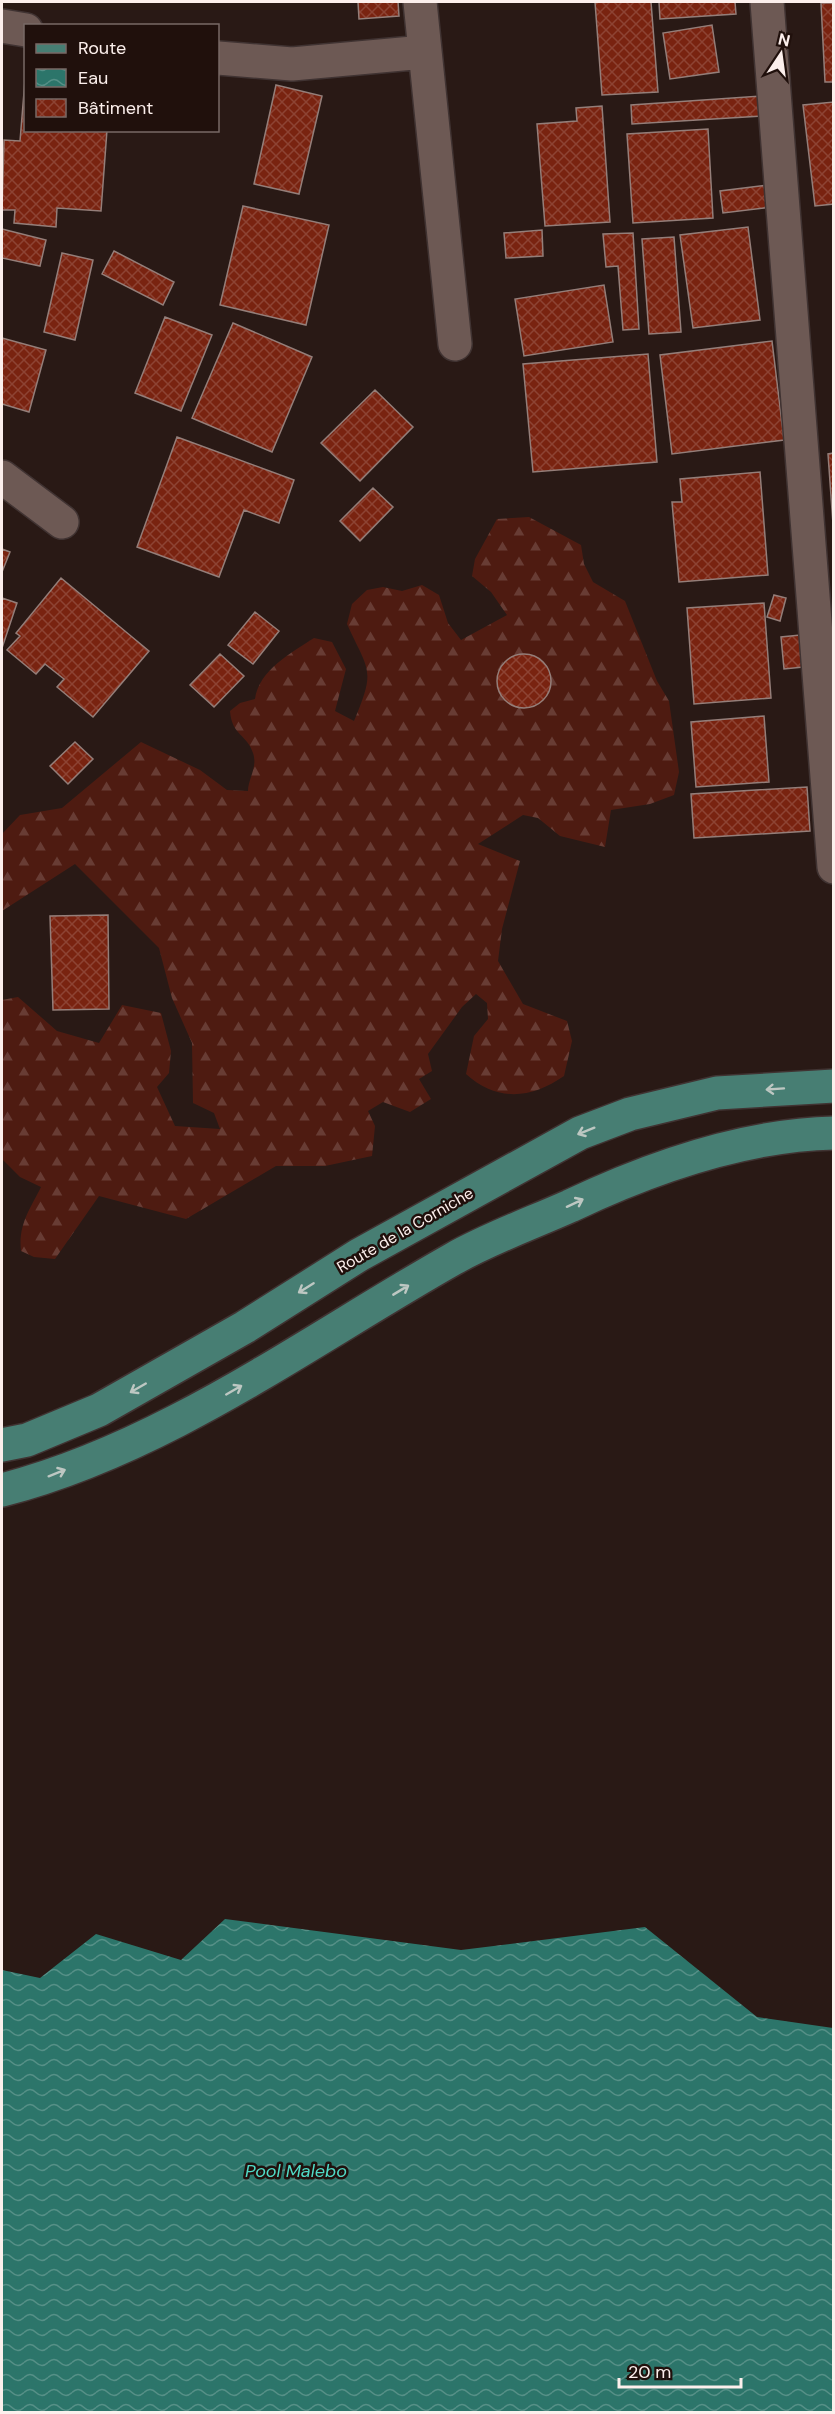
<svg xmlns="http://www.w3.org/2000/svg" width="835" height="2414" font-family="'DM Sans',sans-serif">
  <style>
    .forest { fill: url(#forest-firs) }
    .water { fill: url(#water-waves) }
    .building { fill: url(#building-cross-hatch); stroke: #947e79; stroke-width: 1.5 }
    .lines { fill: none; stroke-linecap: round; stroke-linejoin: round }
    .minor-casing { stroke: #403332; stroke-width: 36 }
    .major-casing { stroke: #403332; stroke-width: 36 }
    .minor { stroke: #6d5954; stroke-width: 33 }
    .major { stroke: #477e73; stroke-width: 33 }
    .oneway { stroke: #bdc7c2 }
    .labels { text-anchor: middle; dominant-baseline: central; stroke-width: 5; stroke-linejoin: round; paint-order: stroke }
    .street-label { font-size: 16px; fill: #fcefec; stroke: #20100c }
    .water-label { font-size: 18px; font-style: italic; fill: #50dbc7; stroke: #20100c }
  </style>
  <defs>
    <pattern id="forest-firs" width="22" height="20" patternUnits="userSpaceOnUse" patternTransform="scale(1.5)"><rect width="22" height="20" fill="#4e1b11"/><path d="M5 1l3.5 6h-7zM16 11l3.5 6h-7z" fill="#683c34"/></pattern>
    <pattern id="water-waves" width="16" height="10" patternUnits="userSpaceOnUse" patternTransform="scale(1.5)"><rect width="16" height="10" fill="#2c756a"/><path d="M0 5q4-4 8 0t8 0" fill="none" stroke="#569087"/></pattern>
    <pattern id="building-cross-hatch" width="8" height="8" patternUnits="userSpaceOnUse" patternTransform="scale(1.5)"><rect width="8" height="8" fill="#792310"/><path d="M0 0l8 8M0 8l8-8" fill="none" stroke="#8d4333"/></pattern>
  </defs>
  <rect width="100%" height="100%" fill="#291915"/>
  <path class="forest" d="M529,517L581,545L584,564L593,582L625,601L657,681L669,701L679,772L674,795L650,804L611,810L605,847L560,836L538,818L523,815L478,844L520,861L502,929L498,961L523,1004L567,1021L572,1041L564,1076C531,1099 497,1102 466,1074L474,1036L488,1019L487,1003L476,994L462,1007L428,1054L432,1071L419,1079L431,1099L410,1112L383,1102L368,1111L375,1126L372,1156L325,1166H276L186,1219L99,1196L55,1259L34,1257L21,1251C18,1225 30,1209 41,1187L20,1177L2,1159V1000L18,997L57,1031L99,1043L122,1005L161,1013L171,1051L169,1073L157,1087L175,1126L220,1129L214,1113L193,1103L192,1043L172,998L159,948L75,864L2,911V834L20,815L62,808L141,742L200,770L227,790L248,791C248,779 258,767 253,753C247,734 232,736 230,711L240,703L255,699C259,670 291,653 314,638L332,642L346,669L335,711L354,721C376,669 369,672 347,624L352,604L367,590L383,587L402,591L422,585L439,595L448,623L461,640L507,615L491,592L472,576L475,559L497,519Z"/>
  <path class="water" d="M225,1919L461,1950L645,1927L757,2017L833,2028V2412H2V1970L40,1978L96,1934L181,1960Z"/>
  <path class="building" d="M358,2H398L399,16L359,19Z
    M595,2H651L658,92L602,95Z
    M659,2H735L736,14L660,19Z
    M821,3H834V82H825Z
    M712,25L719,72L670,79L663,33Z
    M26,68V130H107L101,211L57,208L56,227L14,223L15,210H2L4,140L20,141Z
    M276,85L322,96L299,194L254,184Z
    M761,96L762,116L632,124L631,105Z
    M834,102V204L815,206L803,105Z
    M602,106L610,222L545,226L537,124L577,121L576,108Z
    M708,129L713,218L633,223L627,134Z
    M769,185L772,207L723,213L720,191Z
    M243,206L329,225L306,325L220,305Z
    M748,227L760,320L693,328L680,235Z
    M2,229L46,240L40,266L2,258Z
    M542,230L543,256L506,258L504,233Z
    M633,233L639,329L623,330L618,266L606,267L603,234Z
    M674,237L681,332L649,334L642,239Z
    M114,251L174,282L163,305L102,274Z
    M62,253L93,260L75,340L44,332Z
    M604,285L613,342L524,356L515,299Z
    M165,317L212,335L181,411L135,393Z
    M233,323L312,357L272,452L192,418Z
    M2,338L46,350L29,412L2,404Z
    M772,341L784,440L672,454L660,355Z
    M648,354L657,462L533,472L523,364Z
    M375,390L413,427L360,481L321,443Z
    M177,437L294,480L279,523L244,510L219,577L137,547Z
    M834,453V538L828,454Z
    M760,472L768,575L679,582L672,502H682L680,479Z
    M373,488L393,507L360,541L340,521Z
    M2,549L10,552L2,572Z
    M61,578L149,651L93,717L57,687L64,679L45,664L36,674L7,650L20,636L16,633Z
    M774,595L786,598L780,621L767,617Z
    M2,598L17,603L2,648Z
    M764,603L771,698L694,704L687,608Z
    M255,612L279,631L253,664L228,645Z
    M810,634L813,666L784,669L781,637Z
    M497 681a27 27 0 1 1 54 0a27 27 0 1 1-54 0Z
    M220,654L244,676L214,707L190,685Z
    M764,716L769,782L696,787L691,722Z
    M75,742L93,759L68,784L50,766Z
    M807,787L810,831L694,838L691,794Z
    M108,915L109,1009L53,1010L50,916Z"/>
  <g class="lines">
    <g class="minor-casing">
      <path id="minor" d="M420,2L455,344
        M767,2L834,867
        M2,26L26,30
        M218,58L292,64L424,52
        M2,477L62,522"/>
    </g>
    <g class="major-casing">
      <path id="major" d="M2,1445L27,1440L99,1410L245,1327L359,1255L580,1133L630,1114L717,1093L834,1086
        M2,1490C165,1448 308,1341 453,1259C490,1238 532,1223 570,1206C650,1168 744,1135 834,1133"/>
    </g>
    <use href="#minor" class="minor"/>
    <use href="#major" class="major"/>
  </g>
  <defs><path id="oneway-shaft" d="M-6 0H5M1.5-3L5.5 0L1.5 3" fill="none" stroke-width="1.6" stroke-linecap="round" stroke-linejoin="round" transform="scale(1.5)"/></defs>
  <g class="oneway">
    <use href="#oneway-shaft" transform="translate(775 1089) rotate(176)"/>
    <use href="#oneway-shaft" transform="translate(586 1131) rotate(158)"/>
    <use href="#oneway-shaft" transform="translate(575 1203) rotate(-25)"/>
    <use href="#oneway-shaft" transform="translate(306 1288) rotate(148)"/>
    <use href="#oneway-shaft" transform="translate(401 1290) rotate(-31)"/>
    <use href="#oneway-shaft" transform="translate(138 1388) rotate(150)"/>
    <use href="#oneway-shaft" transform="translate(234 1390) rotate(-30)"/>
    <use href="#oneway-shaft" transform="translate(57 1473) rotate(-22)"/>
  </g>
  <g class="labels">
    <g class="street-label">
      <text transform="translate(405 1230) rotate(-30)">Route de la Corniche</text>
    </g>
    <g class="water-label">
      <text x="296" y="2171">Pool Malebo</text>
    </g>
  </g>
  <rect width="835" height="2414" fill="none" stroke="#fcefec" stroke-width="6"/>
  <rect x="24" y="24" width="195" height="108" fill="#20100c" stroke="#786966" stroke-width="1.5"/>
  <rect x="36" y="44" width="30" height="9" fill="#477e73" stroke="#786966" stroke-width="1.5"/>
  <text x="78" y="54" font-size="18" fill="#fcefec">Route</text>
  <rect x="36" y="69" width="30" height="18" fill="url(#water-waves)" stroke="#786966" stroke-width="1.5"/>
  <text x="78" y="84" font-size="18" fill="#fcefec">Eau</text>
  <rect x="36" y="99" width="30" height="18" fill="url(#building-cross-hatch)" stroke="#786966" stroke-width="1.5"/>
  <text x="78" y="114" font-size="18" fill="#fcefec">Bâtiment</text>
  <g transform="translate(781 54) rotate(13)" stroke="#20100c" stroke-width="4.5" paint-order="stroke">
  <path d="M0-4.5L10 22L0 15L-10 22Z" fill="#fcefec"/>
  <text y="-9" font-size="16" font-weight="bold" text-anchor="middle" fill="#fcefec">N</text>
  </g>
  <path d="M619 2378v9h122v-9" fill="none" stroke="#fcefec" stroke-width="3"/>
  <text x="628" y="2378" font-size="18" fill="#fcefec" stroke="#20100c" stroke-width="4.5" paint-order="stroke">20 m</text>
</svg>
